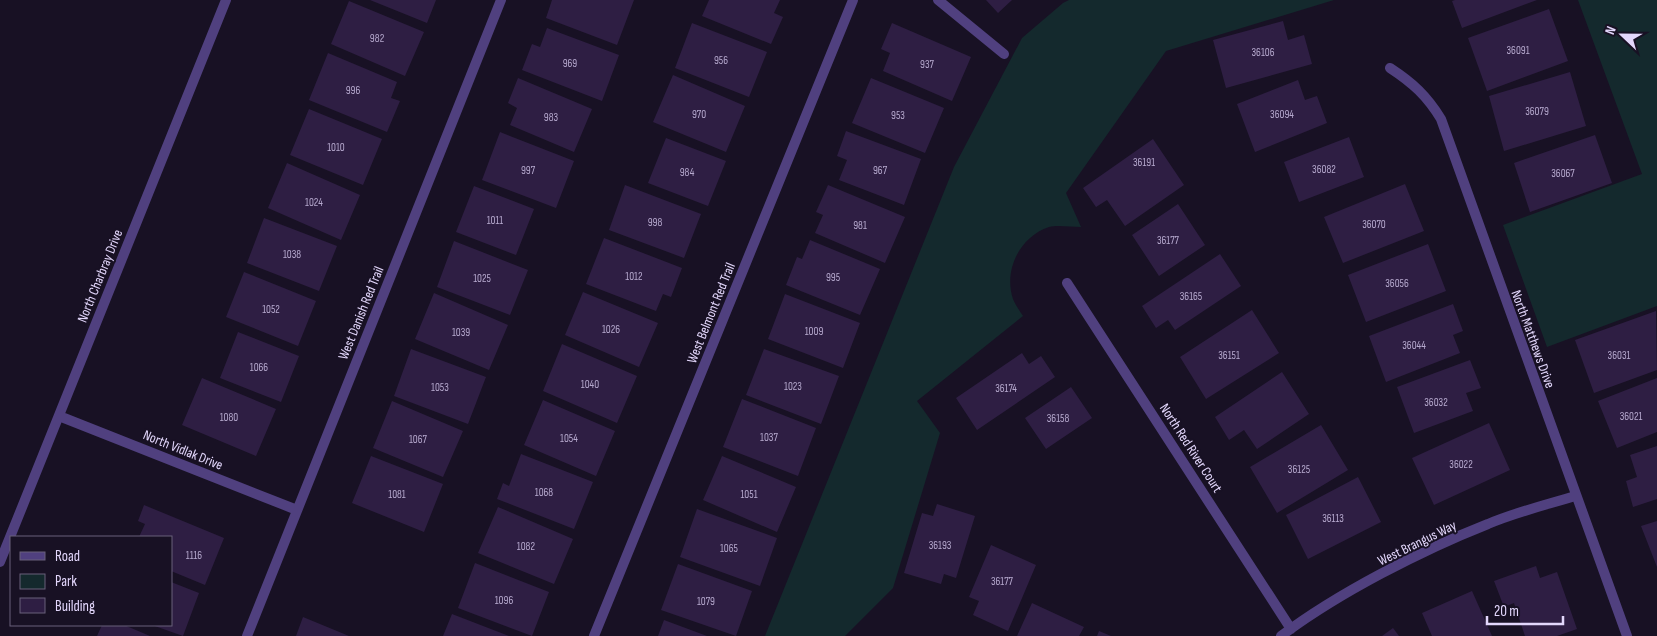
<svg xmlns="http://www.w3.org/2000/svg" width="1657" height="636" font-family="'Sofia Sans Condensed',sans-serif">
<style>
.green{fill:#14292d}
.building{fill:#2e1e43}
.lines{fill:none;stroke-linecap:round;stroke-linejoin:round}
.lane{stroke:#50407f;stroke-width:10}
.street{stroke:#50407f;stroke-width:10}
.labels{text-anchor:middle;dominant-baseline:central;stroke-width:4;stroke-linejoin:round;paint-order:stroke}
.number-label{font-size:11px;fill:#b6a9ce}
.street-label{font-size:14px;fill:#e3d7fc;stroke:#181124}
</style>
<rect width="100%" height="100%" fill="#181124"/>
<path class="green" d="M 1069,0 L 1334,0 L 1166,51 L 1066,193 L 1081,227 C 1071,227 1058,225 1049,227 C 1021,236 1003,269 1013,299 C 1015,304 1019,310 1023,316 L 917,401 L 940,433 L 893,588 L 845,636 L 765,636 L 954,167 L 1022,38 L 1063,3 Z
M 1578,0 L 1657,0 L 1657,306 L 1547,347 L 1503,225 L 1642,174 Z"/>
<path class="building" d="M 370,0 L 436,0 L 427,23 Z
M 552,0 L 634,0 L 617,45 L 546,18 Z
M 709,0 L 780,0 L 774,13 L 783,17 L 771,44 L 702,16 Z
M 986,0 L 1012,0 L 998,13 Z
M 1455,0 L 1537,0 L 1462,28 L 1452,1 Z
M 349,1 L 424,32 L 405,76 L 331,44 Z
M 1549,9 L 1568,61 L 1487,91 L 1468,38 Z
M 1283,21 L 1288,40 L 1304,35 L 1312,64 L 1226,88 L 1213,40 Z
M 692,23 L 767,52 L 749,97 L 675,68 Z
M 892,23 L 971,57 L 952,101 L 883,71 L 890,53 L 881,49 Z
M 547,28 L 619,55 L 602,101 L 522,70 L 532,44 L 540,47 Z
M 328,53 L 397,82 L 391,98 L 400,101 L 387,132 L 309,100 Z
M 1570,72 L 1586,126 L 1504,151 L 1489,96 Z
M 673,75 L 745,106 L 726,152 L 653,122 Z
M 518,78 L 592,109 L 574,152 L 510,125 L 517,108 L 508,103 Z
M 871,78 L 944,108 L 925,153 L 852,123 Z
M 1298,80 L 1305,100 L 1317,96 L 1327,123 L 1255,152 L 1237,104 Z
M 309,109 L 382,139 L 363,185 L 290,155 Z
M 846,131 L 921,159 L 904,205 L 839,180 L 847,160 L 837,156 Z
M 500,132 L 574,161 L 556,208 L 482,180 Z
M 1595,135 L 1612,183 L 1530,212 L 1514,163 Z
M 1349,137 L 1364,177 L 1299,202 L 1284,162 Z
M 666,138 L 726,161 L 708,206 L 648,183 Z
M 1153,139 L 1184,185 L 1125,226 L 1107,200 L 1096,207 L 1083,188 Z
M 287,163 L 360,195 L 341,240 L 268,208 Z
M 1405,184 L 1424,231 L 1343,263 L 1324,217 Z
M 625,185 L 701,214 L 684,258 L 609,230 Z
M 828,185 L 905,217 L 885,263 L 815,233 L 823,215 L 816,212 Z
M 474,186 L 534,209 L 516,255 L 456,232 Z
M 1178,204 L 1205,245 L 1159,276 L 1132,235 Z
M 264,218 L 337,246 L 319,291 L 247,263 Z
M 604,238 L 682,268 L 671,297 L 663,294 L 656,311 L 586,284 Z
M 810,240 L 880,269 L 860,315 L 786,285 L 797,257 L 802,259 Z
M 454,241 L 528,270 L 510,315 L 437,287 Z
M 1428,244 L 1446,291 L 1366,322 L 1348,275 Z
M 1220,254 L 1241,286 L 1175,330 L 1168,320 L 1156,328 L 1142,306 Z
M 244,272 L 316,301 L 298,346 L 226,317 Z
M 583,292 L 658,323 L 639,367 L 565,335 Z
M 434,293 L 508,325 L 489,370 L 415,339 Z
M 785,294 L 860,323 L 843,368 L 768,339 Z
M 1453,304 L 1463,331 L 1453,335 L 1460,353 L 1386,382 L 1369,336 Z
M 1252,310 L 1279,353 L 1206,399 L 1180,357 Z
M 1656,311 L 1657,370 L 1594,393 L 1575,340 Z
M 238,332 L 299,356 L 281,402 L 220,378 Z
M 562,344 L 637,376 L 617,423 L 543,391 Z
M 411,349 L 486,377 L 468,424 L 394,396 Z
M 764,349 L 839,376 L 821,424 L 746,395 Z
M 1022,353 L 1029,364 L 1041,356 L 1055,377 L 977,430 L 956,398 Z
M 1470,360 L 1481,388 L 1466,393 L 1473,411 L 1414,433 L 1397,387 Z
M 1282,372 L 1309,414 L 1257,449 L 1244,430 L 1229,440 L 1215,417 Z
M 202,378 L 276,409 L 256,456 L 182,425 Z
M 1657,378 L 1657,432 L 1617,448 L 1598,401 Z
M 1071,387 L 1092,418 L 1046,449 L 1025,418 Z
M 742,399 L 816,428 L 798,476 L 723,447 Z
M 543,400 L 615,431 L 596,476 L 524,445 Z
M 392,401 L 463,431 L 443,477 L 373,448 Z
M 1489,423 L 1510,470 L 1434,505 L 1412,458 Z
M 1321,425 L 1348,470 L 1277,513 L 1250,467 Z
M 1657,446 L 1657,499 L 1633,507 L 1626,481 L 1637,477 L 1630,455 Z
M 521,454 L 593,482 L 574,529 L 497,499 L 503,483 L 509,486 Z
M 371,456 L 443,484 L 424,532 L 352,503 Z
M 722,456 L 796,487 L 777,532 L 703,500 Z
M 1358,477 L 1381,522 L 1308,559 L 1286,515 Z
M 937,504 L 975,516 L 956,578 L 944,574 L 941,584 L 904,573 L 922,513 L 933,516 Z
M 144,505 L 224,538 L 205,585 L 171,571 L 171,537 L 139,537 L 145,524 L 138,521 Z
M 498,507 L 573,539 L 554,584 L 478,553 Z
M 697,509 L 777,538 L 760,586 L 680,557 Z
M 1657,521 L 1657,567 L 1641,526 Z
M 991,545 L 1036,565 L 1008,631 L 973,615 L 979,601 L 969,597 Z
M 475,563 L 549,592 L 532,636 L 458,608 Z
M 678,564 L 752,591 L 736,636 L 661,610 Z
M 1536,566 L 1540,578 L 1557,572 L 1577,629 L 1557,636 L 1525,636 L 1514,603 L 1504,607 L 1494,581 Z
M 171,582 L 199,593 L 183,636 L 152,625 L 171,625 Z
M 1472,591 L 1492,636 L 1432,636 L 1422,613 Z
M 1032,603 L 1084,627 L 1079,636 L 1017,636 Z
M 452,614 L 509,636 L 443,636 Z
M 303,617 L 349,636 L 296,636 Z
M 664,620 L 707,636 L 658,636 Z
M 102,625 L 124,625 L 150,636 L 97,636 Z
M 1393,628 L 1399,636 L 1382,636 Z
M 1099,631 L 1111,636 L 1097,636 Z"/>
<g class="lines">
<path class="lane" d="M 938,0 L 1004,54"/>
<path class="street" d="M 1390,68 C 1413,83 1427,96 1441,119 L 1627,636
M 1067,283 L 1291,629
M 59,416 L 297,510
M 0,562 L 226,0
M 247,636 L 501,0
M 594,636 L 853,0
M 1281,636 C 1338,593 1422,550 1488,524 C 1516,512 1546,505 1575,496"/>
</g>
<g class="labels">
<g class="number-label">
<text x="377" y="38">982</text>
<text x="1518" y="50">36091</text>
<text x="1263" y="52">36106</text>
<text x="721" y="60">956</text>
<text x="570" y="63">969</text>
<text x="927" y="64">937</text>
<text x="353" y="90">996</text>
<text x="1537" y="111">36079</text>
<text x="699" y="114">970</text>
<text x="1282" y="114">36094</text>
<text x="898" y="115">953</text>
<text x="551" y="117">983</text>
<text x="336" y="147">1010</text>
<text x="1144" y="162">36191</text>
<text x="1324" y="169">36082</text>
<text x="528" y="170">997</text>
<text x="880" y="170">967</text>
<text x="687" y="172">984</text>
<text x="1563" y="173">36067</text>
<text x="314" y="202">1024</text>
<text x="495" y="220">1011</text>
<text x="655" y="222">998</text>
<text x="1374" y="224">36070</text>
<text x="860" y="225">981</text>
<text x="1168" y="240">36177</text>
<text x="292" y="254">1038</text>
<text x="634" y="276">1012</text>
<text x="833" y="277">995</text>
<text x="482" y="278">1025</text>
<text x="1397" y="283">36056</text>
<text x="1191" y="296">36165</text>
<text x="271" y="309">1052</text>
<text x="611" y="329">1026</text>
<text x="814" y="331">1009</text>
<text x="461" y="332">1039</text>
<text x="1414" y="345">36044</text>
<text x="1229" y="355">36151</text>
<text x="1619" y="355">36031</text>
<text x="259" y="367">1066</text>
<text x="590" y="384">1040</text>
<text x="793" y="386">1023</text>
<text x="440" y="387">1053</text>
<text x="1006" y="388">36174</text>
<text x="1436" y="402">36032</text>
<text x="1631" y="416">36021</text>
<text x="229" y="417">1080</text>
<text x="1058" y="418">36158</text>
<text x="769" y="437">1037</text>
<text x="569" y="438">1054</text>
<text x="418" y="439">1067</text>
<text x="1461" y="464">36022</text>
<text x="1299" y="469">36125</text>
<text x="544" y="492">1068</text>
<text x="397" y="494">1081</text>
<text x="749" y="494">1051</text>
<text x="1333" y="518">36113</text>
<text x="940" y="545">36193</text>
<text x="526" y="546">1082</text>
<text x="729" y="548">1065</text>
<text x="194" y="555">1116</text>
<text x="1002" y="581">36177</text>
<text x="504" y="600">1096</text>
<text x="706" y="601">1079</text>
</g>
<g class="street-label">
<text transform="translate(100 276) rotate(-68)">North Charbray Drive</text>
<text transform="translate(361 313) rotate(-68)">West Danish Red Trail</text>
<text transform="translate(711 313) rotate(-68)">West Belmont Red Trail</text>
<text transform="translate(1533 339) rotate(70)">North Matthews Drive</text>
<text transform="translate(1191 448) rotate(57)">North Red River Court</text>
<text transform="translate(183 450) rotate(22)">North Vidlak Drive</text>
<text transform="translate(1417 543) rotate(-26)">West Brangus Way</text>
</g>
</g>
<rect x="10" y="536" width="162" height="90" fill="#181124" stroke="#69607a"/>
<rect x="20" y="552" width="25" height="8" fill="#50407f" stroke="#69607a"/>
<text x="55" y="561" font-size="15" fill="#e3d7fc">Road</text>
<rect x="20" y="574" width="25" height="15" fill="#14292d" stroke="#69607a"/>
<text x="55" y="586" font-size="15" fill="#e3d7fc">Park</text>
<rect x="20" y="598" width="25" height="15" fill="#2e1e43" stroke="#69607a"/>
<text x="55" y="611" font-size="15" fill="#e3d7fc">Building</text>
<g transform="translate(1622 35) rotate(292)" stroke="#181124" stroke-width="4" paint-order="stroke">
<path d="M0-4L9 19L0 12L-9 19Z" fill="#e3d7fc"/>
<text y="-8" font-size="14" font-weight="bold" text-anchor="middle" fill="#e3d7fc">N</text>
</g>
<path d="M1487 616v8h76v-8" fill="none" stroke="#e3d7fc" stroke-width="2.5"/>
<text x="1494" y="616" font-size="15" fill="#e3d7fc" stroke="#181124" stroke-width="4" paint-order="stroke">20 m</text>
</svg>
